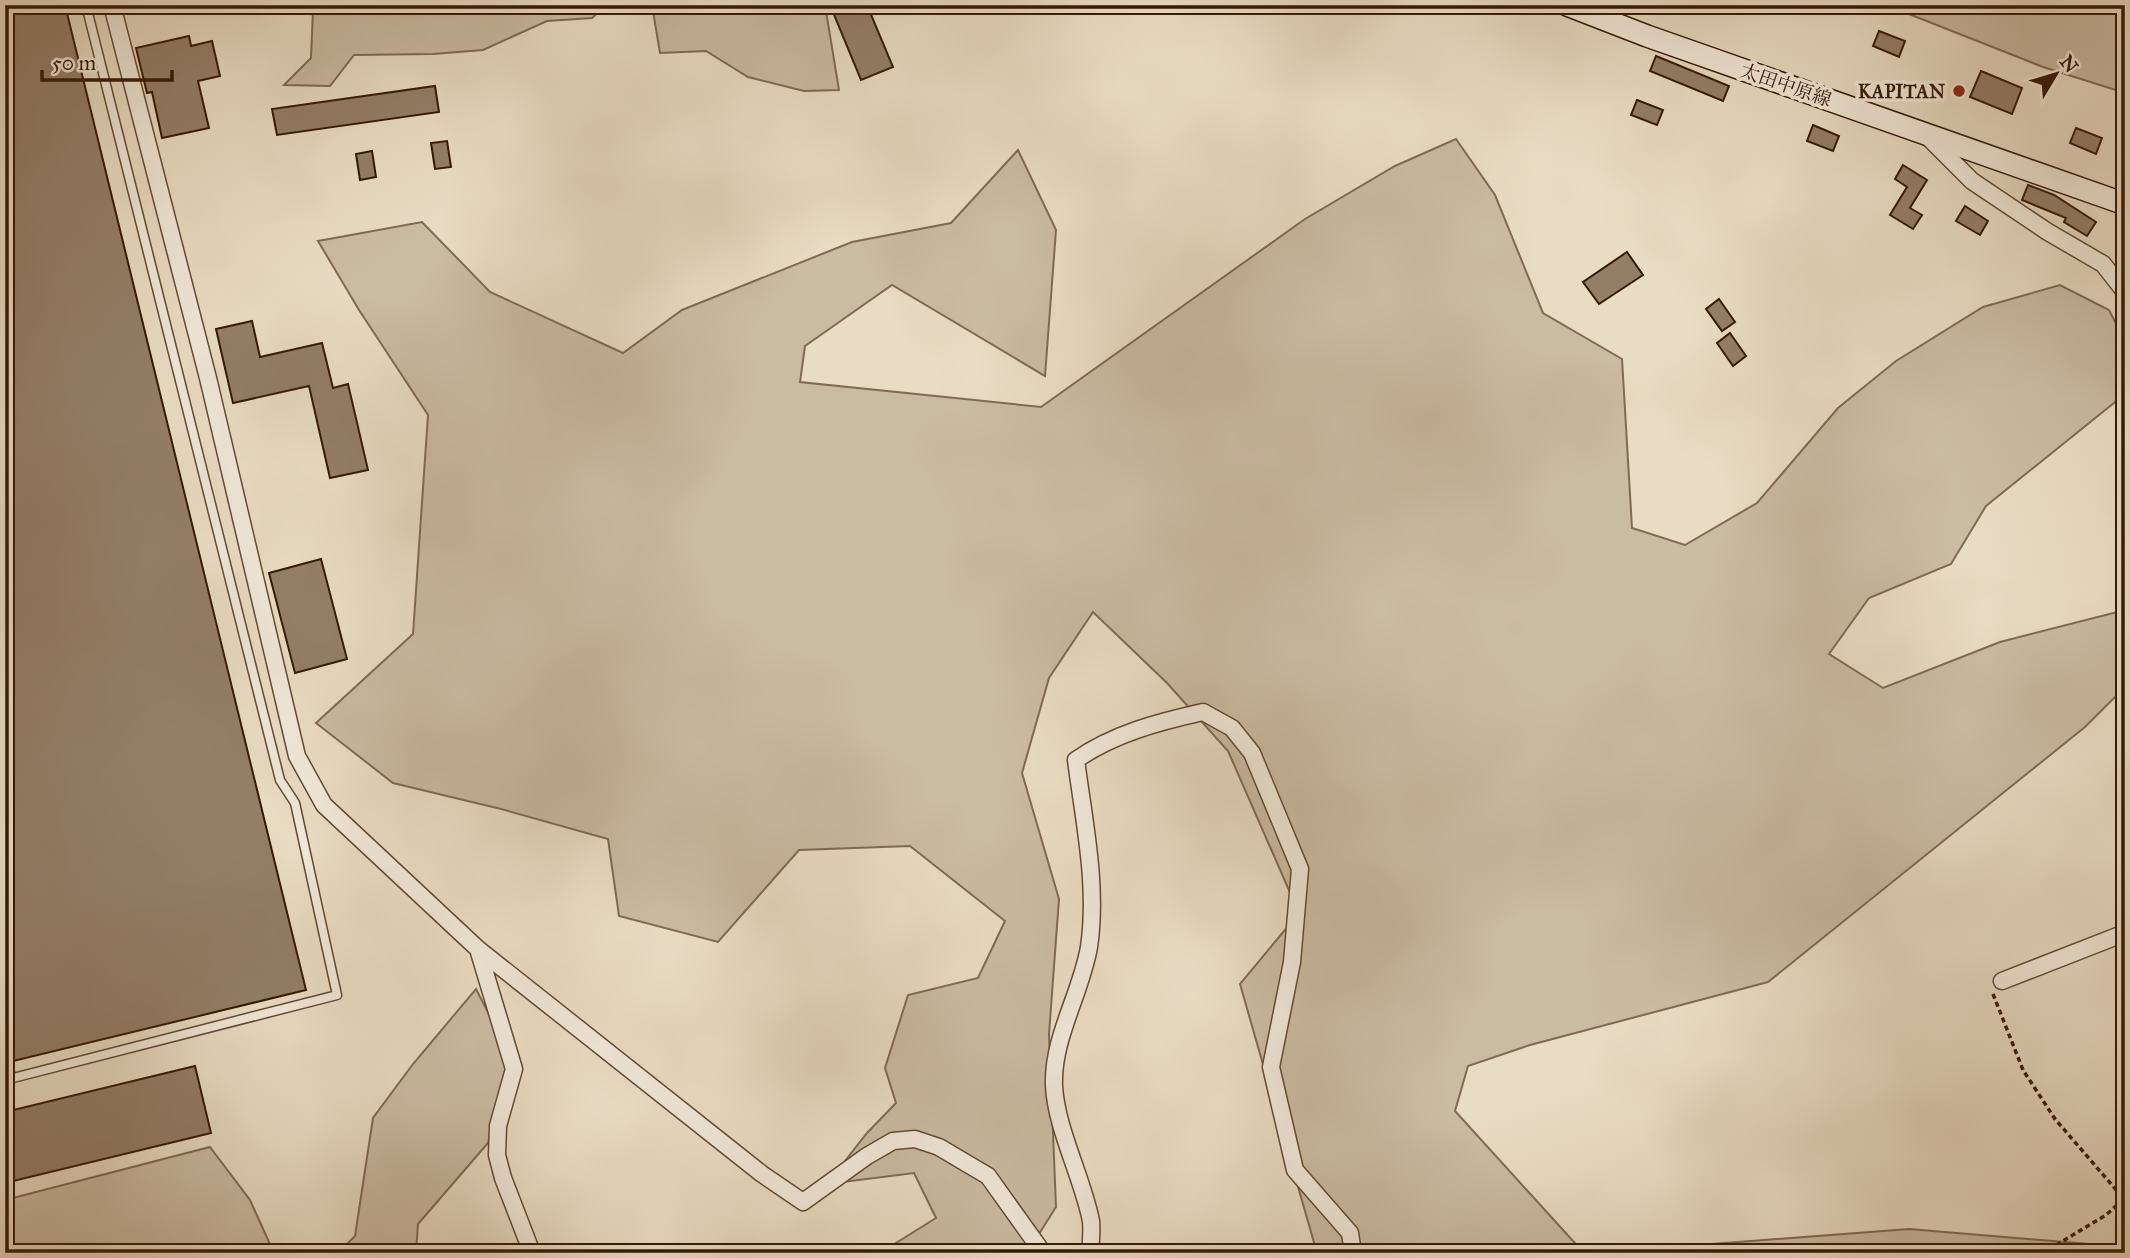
<svg xmlns="http://www.w3.org/2000/svg" width="2130" height="1258" font-family="'IM FELL Great Primer','Noto Serif JP',serif">
<style>
.green{fill:#cabba3;stroke:#806a54;stroke-width:2}
.building{fill:#937e68;stroke:#351904;stroke-width:2}
.lines{fill:none;stroke-linecap:round;stroke-linejoin:round}
.service-casing{stroke:#624a34;stroke-width:11}
.minor-casing{stroke:#624a34;stroke-width:19}
.secondary-casing{stroke:#351904;stroke-width:24}
.path{stroke:#351904;stroke-width:3.5;stroke-dasharray:5 3.5;stroke-linecap:butt}
.service{stroke:#f1e8d9;stroke-width:8}
.minor{stroke:#f1e8d9;stroke-width:16}
.secondary{stroke:#f1e8d9;stroke-width:21}
.poi-dot{fill:#8f2418;stroke:#f1e8d9;stroke-width:2.5}
.labels{text-anchor:middle;dominant-baseline:central;stroke-width:7;stroke-linejoin:round;paint-order:stroke}
.street-label{font-size:19px;fill:#351904;stroke:#f1e8d9}
.poi-label{font-size:19px;font-weight:bold;fill:#351904;stroke:#f1e8d9;text-anchor:end}
</style>
<rect width="100%" height="100%" fill="#e9dcc4"/>
<filter id="stains"><feTurbulence type="fractalNoise" baseFrequency=".00286" numOctaves="4"/><feColorMatrix values="0 0 0 0 .2 0 0 0 0 .09 0 0 0 0 .02 0 0 0 .5 -.17"/></filter>
<radialGradient id="worn" r=".72"><stop offset=".6" stop-color="#630" stop-opacity="0"/><stop offset="1" stop-color="#630" stop-opacity=".3"/></radialGradient>
<path class="green" d="M 311,5 L 606,5 L 592,18 L 547,21 L 483,50 L 433,54 L 354,55 L 330,86 L 284,85 L 311,58 L 313,10 Z
M 652,5 L 825,5 L 839,90 L 804,91 L 748,77 L 706,51 L 660,53 Z
M 1886,5 L 2125,5 L 2125,93 L 2043,67 Z
M 1456,139 L 1495,195 L 1543,313 L 1622,359 L 1632,528 L 1685,545 L 1757,503 L 1838,408 L 1896,361 L 1983,307 L 2060,285 L 2109,310 L 2125,341 L 2125,394 L 1986,506 L 1951,564 L 1869,598 L 1829,654 L 1883,688 L 2000,642 L 2125,610 L 2125,687 L 2085,727 L 1768,982 L 1530,1045 L 1468,1066 L 1455,1111 L 1584,1253 L 1317,1253 L 1240,984 L 1299,913 L 1228,751 L 1167,683 L 1093,612 L 1049,678 L 1022,773 L 1059,899 L 1049,1034 L 1056,1207 L 1027,1253 L 880,1253 L 936,1218 L 914,1173 L 827,1184 L 867,1133 L 896,1103 L 885,1068 L 908,995 L 978,978 L 1005,921 L 910,846 L 799,850 L 718,942 L 619,916 L 608,839 L 501,809 L 393,783 L 316,723 L 413,634 L 428,415 L 359,310 L 318,241 L 422,222 L 490,292 L 623,353 L 682,310 L 852,242 L 951,223 L 1018,150 L 1056,230 L 1045,376 L 892,285 L 805,346 L 800,382 L 1041,407 L 1305,219 L 1395,166 Z
M 476,989 L 509,1053 L 488,1143 L 418,1224 L 416,1253 L 338,1253 L 355,1236 L 373,1118 L 413,1064 Z
M 210,1147 L 250,1200 L 274,1253 L 5,1253 L 5,1200 Z
M 1909,1229 L 2125,1247 L 2125,1253 L 1595,1253 Z"/>
<path class="building" d="M 5,5 L 65,5 L 306,990 L 5,1063 Z
M 830,5 L 867,5 L 893,67 L 861,80 Z
M 1879,31 L 1905,41 L 1899,57 L 1873,46 Z
M 189,36 L 191,46 L 212,41 L 220,76 L 198,81 L 209,128 L 162,138 L 152,92 L 147,93 L 136,48 Z
M 1656,56 L 1729,86 L 1723,101 L 1650,71 Z
M 1981,71 L 2022,88 L 2012,114 L 1970,97 Z
M 435,86 L 439,112 L 277,135 L 272,109 Z
M 1637,100 L 1663,110 L 1657,125 L 1631,115 Z
M 1813,125 L 1839,136 L 1833,151 L 1807,141 Z
M 2076,128 L 2102,138 L 2096,154 L 2070,143 Z
M 447,141 L 451,167 L 435,169 L 431,143 Z
M 372,151 L 376,177 L 360,180 L 356,154 Z
M 1903,165 L 1927,180 L 1910,208 L 1922,215 L 1913,229 L 1890,215 L 1907,187 L 1895,179 Z
M 2028,185 L 2054,195 L 2096,222 L 2087,236 L 2064,222 L 2066,218 L 2022,200 Z
M 1965,206 L 1988,221 L 1980,235 L 1956,221 Z
M 1627,252 L 1643,275 L 1599,304 L 1583,282 Z
M 1719,299 L 1735,322 L 1722,331 L 1706,309 Z
M 252,321 L 260,357 L 322,343 L 333,388 L 348,384 L 368,470 L 330,478 L 309,386 L 233,403 L 216,329 Z
M 1730,333 L 1746,356 L 1733,366 L 1717,343 Z
M 321,559 L 347,659 L 295,673 L 269,573 Z
M 195,1066 L 211,1133 L 5,1183 L 5,1112 Z"/>
<g class="lines">
<g class="service-casing">
<path id="service" d="M 5,1080 L 337,995 L 295,803 L 280,780 L 86,5"/>
</g>
<g class="minor-casing">
<path id="minor" d="M 112,5 L 208,378 L 297,756 L 324,805 L 478,949 L 762,1174 L 803,1202 L 867,1156 L 893,1141 L 915,1139 L 939,1147 L 988,1176 L 1043,1253
M 1928,137 L 1972,181 L 2048,232 L 2103,264 L 2125,292
M 478,949 L 514,1069 L 498,1126 L 497,1155 L 503,1178 L 532,1253
M 2002,981 L 2125,933
M 1090,1253 C 1091,1242 1092,1231 1091,1221 C 1083,1179 1056,1128 1054,1086 C 1052,1038 1081,994 1089,947 C 1098,885 1084,822 1076,760 C 1113,734 1158,722 1203,712 L 1232,728 L 1252,753 L 1300,869 L 1292,962 L 1271,1067 L 1295,1170 L 1350,1233 L 1353,1253"/>
</g>
<g class="secondary-casing">
<path id="secondary" d="M 1567,5 L 1647,36 L 2125,204"/>
</g>
<path class="path" d="M 1993,994 L 2023,1070 L 2055,1119 L 2124,1199 L 2106,1215 L 2043,1253"/>
<use href="#service" class="service"/>
<use href="#minor" class="minor"/>
<use href="#secondary" class="secondary"/>
</g>
<circle class="poi-dot" cx="1959" cy="91" r="7"/>
<g class="labels">
<g class="street-label">
<text transform="translate(1786 85) rotate(19)">太田中原線</text>
</g>
<g class="poi-label">
<text x="1945" y="91">KAPITAN</text>
</g>
</g>
<rect width="2130" height="1258" fill="none" stroke="#e9dcc4" stroke-width="28"/>
<rect x="7" y="7" width="2116" height="1244" fill="none" stroke="#351904" stroke-width="3.5"/>
<rect x="14" y="14" width="2102" height="1230" fill="none" stroke="#351904" stroke-width="2"/>
<g transform="translate(2056 74) rotate(52)" stroke="#f1e8d9" stroke-width="5" paint-order="stroke">
<path d="M0-5L12 26L0 18L-12 26Z" fill="#351904"/>
<text y="-10" font-size="19" font-weight="bold" text-anchor="middle" fill="#351904">N</text>
</g>
<path d="M42 70v10h130v-10" fill="none" stroke="#351904" stroke-width="3.5"/>
<text x="52" y="70" font-size="21" fill="#351904" stroke="#f1e8d9" stroke-width="5" paint-order="stroke">50 m</text>
<rect width="100%" height="100%" filter="url(#stains)"/>
<rect width="100%" height="100%" fill="url(#worn)"/>
</svg>
